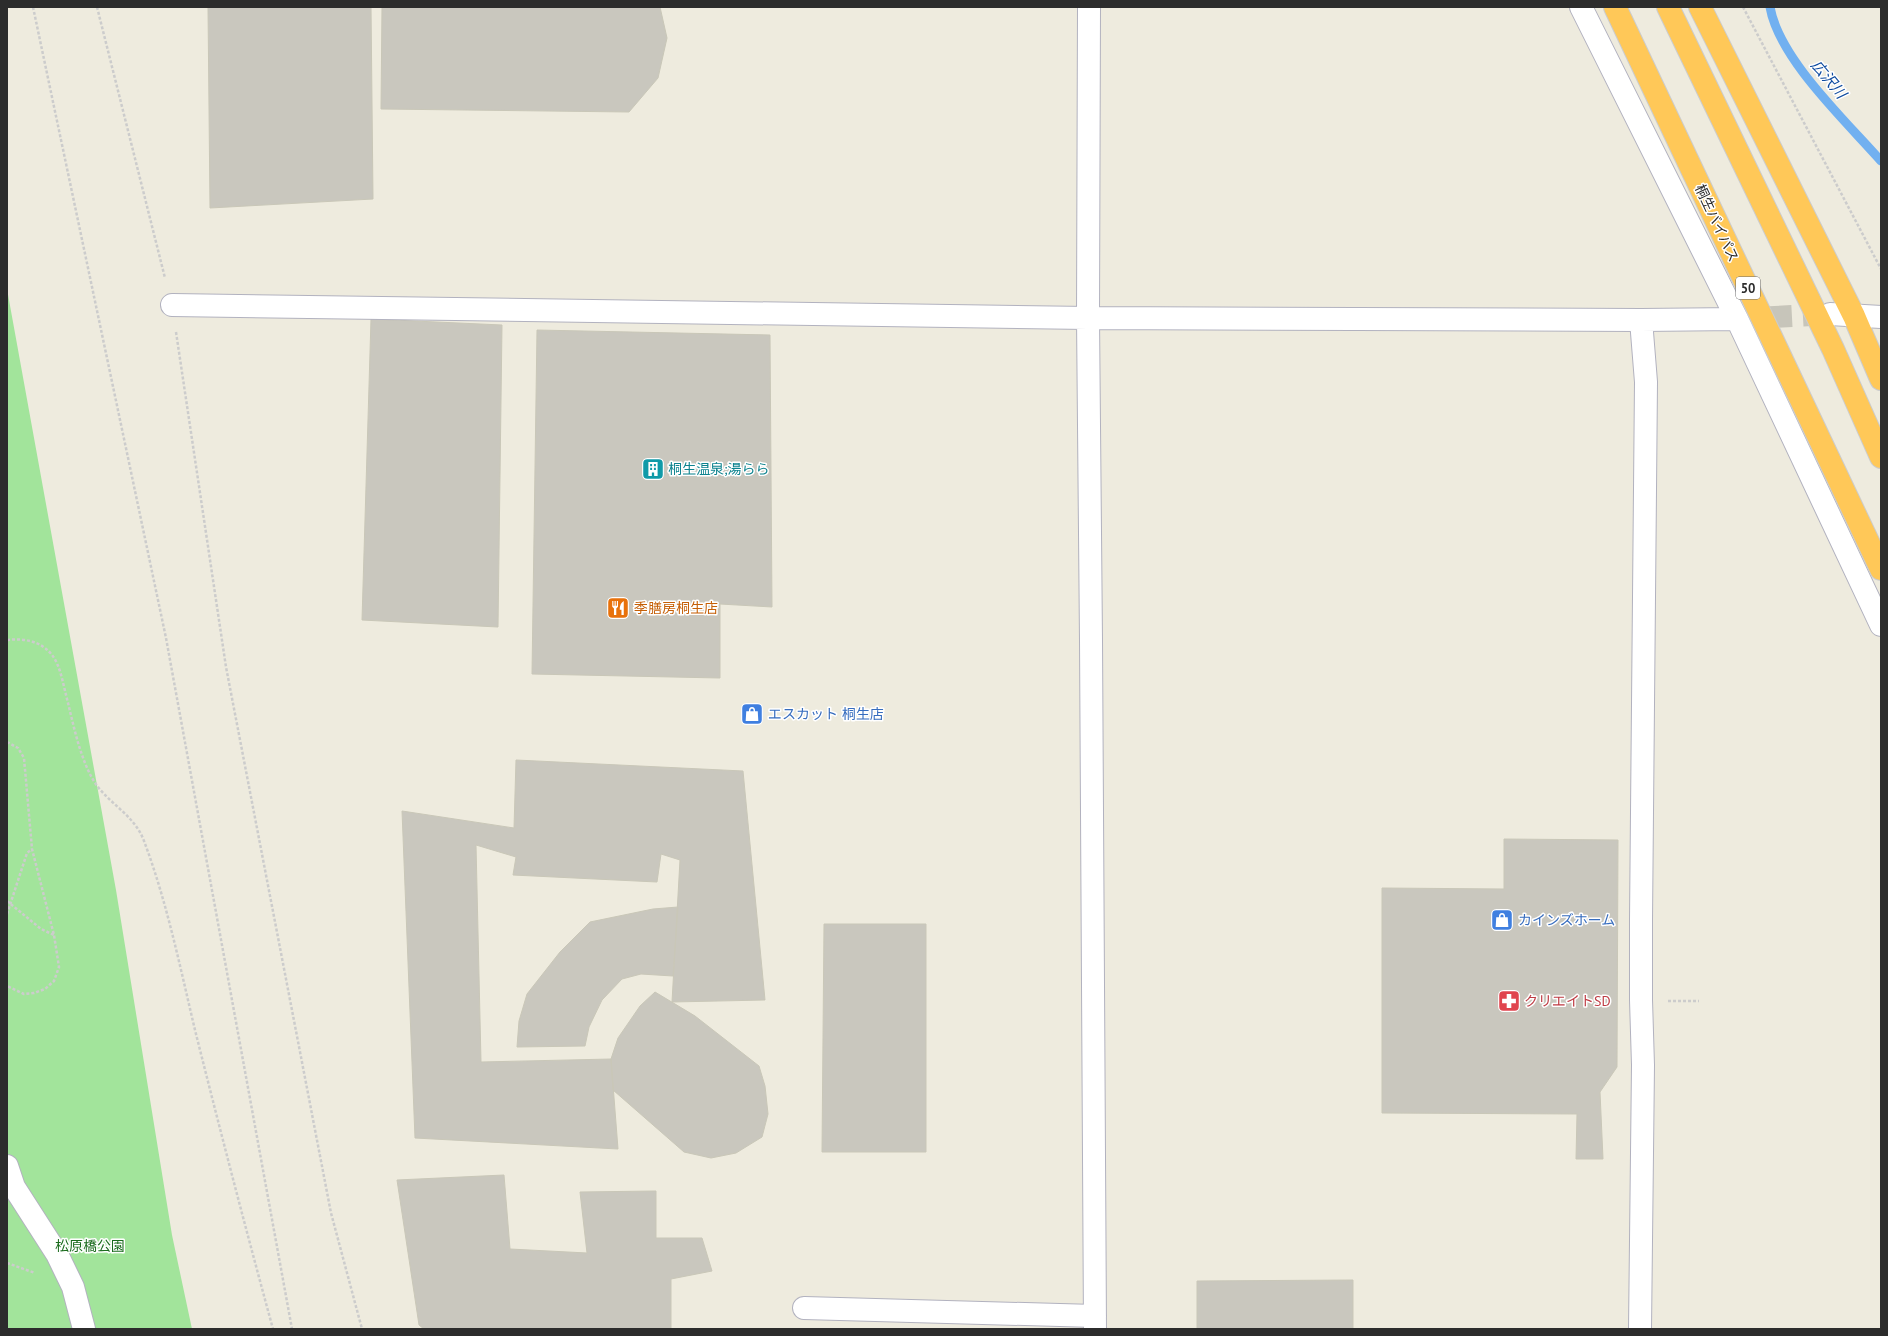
<svg xmlns="http://www.w3.org/2000/svg" width="1888" height="1336" font-family="'PT Sans','Noto Sans JP',sans-serif">
<style>
.green{fill:#a2e49b}
.lines{fill:none;stroke-linecap:round;stroke-linejoin:round}
.stream{stroke:#71b0f0;stroke-width:9}
.building{fill:#c9c7be;stroke:#c9c7b8}
.minor-tunnel{stroke:#c7c5ba;stroke-width:22;stroke-dasharray:22 11;stroke-linecap:butt}
.minor-casing{stroke:#b2b2bf;stroke-width:24}
.highway-casing{stroke:#ccc;stroke-width:24}
.path{stroke:#ccc;stroke-width:2.5;stroke-dasharray:3 2;stroke-linecap:butt}
.minor{stroke:#fff;stroke-width:22}
.highway{stroke:#ffc858;stroke-width:22}
.labels{text-anchor:middle;dominant-baseline:central;stroke-width:3;stroke-linejoin:round;paint-order:stroke}
.shield{fill:#fff;stroke:#6b6b6b;stroke-width:1}
.shield-label{font-size:13px;font-weight:bold;fill:#2c2c2c}
.street-label{font-size:14px;fill:#2c2c2c;stroke:#fff}
.culture-label{font-size:14px;fill:#0d838f;stroke:#fff;text-anchor:start}
.food-label{font-size:14px;fill:#c56008;stroke:#fff;text-anchor:start}
.shop-label{font-size:14px;fill:#366cbe;stroke:#fff;text-anchor:start}
.health-label{font-size:14px;fill:#be3a42;stroke:#fff;text-anchor:start}
.park-label{font-size:14px;fill:#1a6b1d;stroke:#fff}
.water-label{font-size:15px;font-style:italic;fill:#0d4a9f;stroke:#fff}
</style>
<rect width="100%" height="100%" fill="#eeebde"/>
<path class="green" d="M 7,289 L 116,890 L 172,1235 L 192,1329 L 7,1329 Z"/>
<g class="lines">
<path class="stream" d="M 1770,7 C 1779,59 1846,121 1881,161"/>
</g>
<path class="building" d="M 208,7 L 371,7 L 373,199 L 210,208 Z
M 382,7 L 660,7 L 667,38 L 658,78 L 629,112 L 381,109 Z
M 371,319 L 502,325 L 498,627 L 362,620 Z
M 537,330 L 770,335 L 772,607 L 720,604 L 720,678 L 532,674 Z
M 516,760 L 743,771 L 765,1000 L 672,1002 L 680,860 L 661,854 L 657,882 L 513,875 L 516,857 L 476,845 L 481,1062 L 611,1059 L 618,1149 L 415,1138 L 402,811 L 514,828 Z
M 1504,839 L 1618,840 L 1617,1067 L 1600,1092 L 1603,1159 L 1576,1159 L 1577,1114 L 1382,1113 L 1382,888 L 1504,889 Z
M 678,907 L 673,976 L 641,974 L 622,979 L 602,1000 L 589,1027 L 585,1046 L 517,1047 L 519,1021 L 527,994 L 560,952 L 590,922 L 653,909 Z
M 824,924 L 926,924 L 926,1152 L 822,1152 Z
M 655,992 L 695,1016 L 759,1066 L 765,1086 L 768,1114 L 762,1137 L 736,1153 L 711,1158 L 684,1152 L 613,1090 L 611,1059 L 618,1038 L 640,1006 Z
M 504,1175 L 510,1249 L 587,1253 L 580,1192 L 656,1191 L 656,1238 L 702,1238 L 712,1271 L 671,1279 L 671,1329 L 424,1329 L 419,1325 L 397,1180 Z
M 1353,1280 L 1353,1329 L 1197,1329 L 1197,1281 Z"/>
<g class="lines">
<path class="minor-tunnel" d="M 1737,319 L 1830,314"/>
<g class="minor-casing">
<path id="minor" d="M 1089,7 L 1088,318 L 1091,640 L 1095,1329
M 1581,7 L 1737,319 L 1881,625
M 172,305 L 1088,318 L 1641,320 L 1737,319
M 1830,314 L 1881,317
M 7,1166 L 14,1187 L 57,1254 L 73,1287 L 84,1329
M 804,1308 L 1095,1316
M 1640,1329 L 1643,1065 L 1641,1000 L 1641,920 L 1646,382 L 1641,320"/>
</g>
<g class="highway-casing">
<path id="highway" d="M 1615,7 L 1881,569
M 1668,7 L 1833,349 L 1881,457
M 1700,7 L 1854,316 L 1881,379"/>
</g>
<path class="path" d="M 33,7 L 166,638 L 292,1329
M 97,7 L 165,278
M 1743,7 L 1881,269
M 176,332 L 226,667 L 331,1213 L 362,1329
M 7,640 C 24,638 41,641 52,655 C 60,665 63,683 66,695 C 73,722 78,751 91,776 C 104,802 134,813 144,841 C 167,902 180,967 195,1030 C 220,1130 246,1230 273,1329
M 7,742 L 18,748 L 24,758 L 32,849 L 54,935 L 59,967 L 54,981 L 45,989 L 34,993 L 24,994 L 7,986
M 7,901 L 41,929 L 54,935
M 7,914 L 27,853 L 32,849
M 1668,1001 L 1699,1001
M 7,1263 L 35,1273"/>
<use href="#minor" class="minor"/>
<use href="#highway" class="highway"/>
</g>
<defs>
<g id="building-square" transform="scale(1.15)"><rect x="-9" y="-9" width="18" height="18" rx="4" fill="#0f9aa8" stroke="#fff"/><path d="M-4-6H4V6H1V3H-1V6H-4ZM-2.5-4.3h1.7v1.8h-1.7ZM.8-4.3h1.7v1.8H.8ZM-2.5-1h1.7V.8h-1.7ZM.8-1h1.7V.8H.8Z" fill="#fff"/></g>
<g id="restaurant-square" transform="scale(1.15)"><rect x="-9" y="-9" width="18" height="18" rx="4" fill="#e8710a" stroke="#fff"/><path d="M-5-6h1v4h1v-4h1v4h1v-4h1v5L-1.5 .5V6h-2V.5L-5-1ZM5-6V6H3V1.5H1.5Q1.5-4 5-6Z" fill="#fff"/></g>
<g id="shop-square" transform="scale(1.15)"><rect x="-9" y="-9" width="18" height="18" rx="4" fill="#3f7fe0" stroke="#fff"/><path d="M-5-2.5h2.3a2.7 3.5 0 0 1 5.4 0H5L5.5 6h-11ZM-1.5-2.5h3a1.5 2.3 0 0 0-3 0Z" fill="#fff"/></g>
<g id="pharmacy-square" transform="scale(1.15)"><rect x="-9" y="-9" width="18" height="18" rx="4" fill="#e0444e" stroke="#fff"/><path d="M-2-6h4v4h4v4h-4v4h-4v-4h-4v-4h4Z" fill="#fff"/></g>
</defs>
<g fill-rule="evenodd">
<use href="#building-square" x="653" y="469"/>
<use href="#restaurant-square" x="618" y="608"/>
<use href="#shop-square" x="752" y="714"/>
<use href="#shop-square" x="1502" y="920"/>
<use href="#pharmacy-square" x="1509" y="1001"/>
</g>
<g class="labels">
<rect class="shield" x="1736" y="277" width="24" height="22" rx="3"/>
<g class="shield-label">
<text x="1748" y="288">50</text>
</g>
<g class="street-label">
<text transform="translate(1717 223) rotate(65)">桐生バイパス</text>
</g>
<g class="culture-label">
<text x="668" y="469">桐生温泉;湯らら</text>
</g>
<g class="food-label">
<text x="634" y="608">季膳房桐生店</text>
</g>
<g class="shop-label">
<text x="768" y="714">エスカット 桐生店</text>
<text x="1518" y="920">カインズホーム</text>
</g>
<g class="health-label">
<text x="1524" y="1001">クリエイトSD</text>
</g>
<g class="park-label">
<text x="90" y="1246">松原橋公園</text>
</g>
<g class="water-label">
<text transform="translate(1829 79) rotate(50)">広沢川</text>
</g>
</g>
<rect width="1888" height="1336" fill="none" stroke="#2c2c2c" stroke-width="16"/>
</svg>
